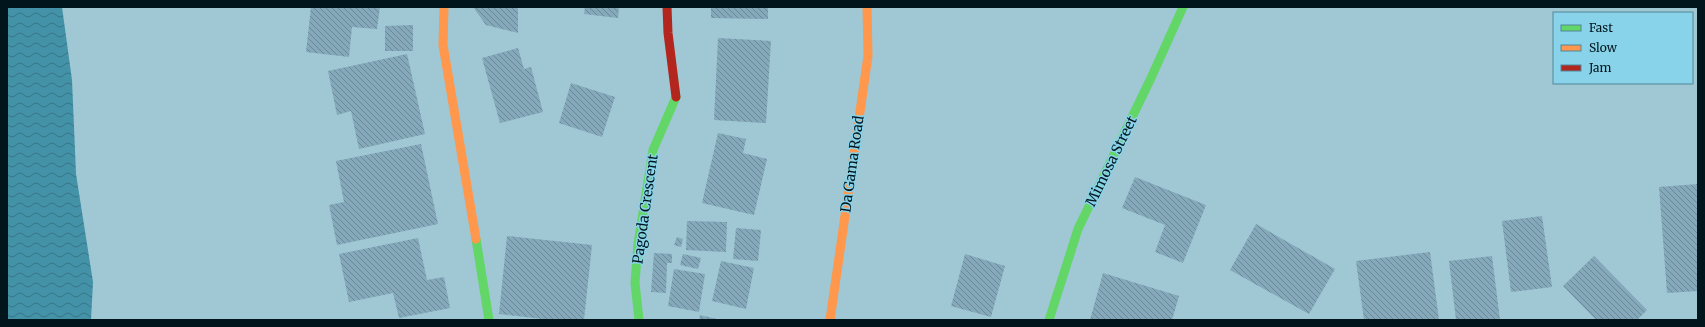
<svg xmlns="http://www.w3.org/2000/svg" width="1705" height="327" font-family="Merriweather,serif">
<style>
.water{fill:url(#water-waves)}
.building{fill:url(#building-back-hatch)}
.lines{fill:none;stroke-linecap:round;stroke-linejoin:round}
.fast{stroke:#63d668;stroke-width:9}
.slow{stroke:#ff974d;stroke-width:9}
.jam{stroke:#b3261e;stroke-width:9}
.labels{text-anchor:middle;dominant-baseline:central;stroke-width:3;stroke-linejoin:round;paint-order:stroke}
.street-label{font-size:14px;fill:#01161c;stroke:#89d3ea}
</style>
<defs>
<pattern id="water-waves" width="16" height="10" patternUnits="userSpaceOnUse"><rect width="16" height="10" fill="#4392a7"/><path d="M0 5q4-4 8 0t8 0" fill="none" stroke="#367687"/></pattern>
<pattern id="building-back-hatch" width="6" height="6" patternUnits="userSpaceOnUse"><rect width="6" height="6" fill="#85a9ba"/><path d="M-1 5l2 2M0 0l6 6M5-1l2 2" fill="none" stroke="#6a8996"/></pattern>
</defs>
<rect width="100%" height="100%" fill="#9fc7d4"/>
<path class="water" d="M 7,7 L 62,7 L 72,80 L 76,174 L 93,282 L 91,320 L 7,320 Z"/>
<path class="building" d="M 311,7 L 380,7 L 377,29 L 352,27 L 349,57 L 306,52 Z
M 473,7 L 518,7 L 518,33 L 486,25 Z
M 585,7 L 619,7 L 618,18 L 584,14 Z
M 711,7 L 768,7 L 768,19 L 711,18 Z
M 413,25 L 413,51 L 385,51 L 385,26 Z
M 718,38 L 771,41 L 766,123 L 714,120 Z
M 518,48 L 524,69 L 531,67 L 543,112 L 500,123 L 482,58 Z
M 407,54 L 425,134 L 359,149 L 351,111 L 337,115 L 328,71 Z
M 571,83 L 615,97 L 602,137 L 559,123 Z
M 718,133 L 746,139 L 743,153 L 767,159 L 754,215 L 702,203 Z
M 421,144 L 438,224 L 337,245 L 329,205 L 344,202 L 336,161 Z
M 1135,177 L 1206,205 L 1183,263 L 1155,252 L 1165,225 L 1122,208 Z
M 1698,184 L 1698,291 L 1667,293 L 1659,187 Z
M 1542,216 L 1552,287 L 1511,292 L 1502,221 Z
M 687,221 L 727,222 L 726,252 L 686,250 Z
M 1256,224 L 1335,269 L 1309,314 L 1230,270 Z
M 736,228 L 761,230 L 758,261 L 733,259 Z
M 507,236 L 592,245 L 584,320 L 551,320 L 499,314 Z
M 677,237 L 683,239 L 681,247 L 674,245 Z
M 418,238 L 427,280 L 444,277 L 450,308 L 399,318 L 393,293 L 349,302 L 339,254 Z
M 1430,252 L 1439,320 L 1364,320 L 1356,261 Z
M 654,253 L 672,254 L 672,263 L 667,263 L 666,293 L 651,292 Z
M 683,254 L 701,258 L 698,269 L 680,265 Z
M 965,254 L 1005,266 L 991,317 L 951,306 Z
M 1492,256 L 1500,320 L 1456,320 L 1449,261 Z
M 1594,256 L 1647,310 L 1637,320 L 1596,320 L 1563,286 Z
M 721,261 L 754,268 L 746,309 L 712,301 Z
M 674,269 L 705,274 L 699,312 L 668,306 Z
M 1103,273 L 1179,296 L 1172,320 L 1090,320 Z
M 700,315 L 717,319 L 717,320 L 699,320 Z"/>
<g class="lines">
<path class="fast" d="M 476,239 L 489,320
M 639,320 L 635,283 L 638,244 L 653,150 L 676,97
M 1049,320 L 1078,229 L 1151,78 L 1183,7"/>
<path class="slow" d="M 444,7 L 443,45 L 476,239
M 830,320 L 868,56 L 867,7"/>
<path class="jam" d="M 667,7 L 668,33 L 676,97"/>
</g>
<g class="labels">
<g class="street-label">
<text transform="translate(1111 161) rotate(-64)">Mimosa Street</text>
<text transform="translate(852 164) rotate(-82)">Da Gama Road</text>
<text transform="translate(645 209) rotate(-82)">Pagoda Crescent</text>
</g>
</g>
<rect width="1705" height="327" fill="none" stroke="#01161c" stroke-width="16"/>
<rect x="1553" y="12" width="140" height="72" fill="#89d3ea" stroke="#538798"/>
<rect x="1561" y="25" width="20" height="6" fill="#63d668" stroke="#538798"/>
<text x="1589" y="32" font-size="12" fill="#01161c">Fast</text>
<rect x="1561" y="45" width="20" height="6" fill="#ff974d" stroke="#538798"/>
<text x="1589" y="52" font-size="12" fill="#01161c">Slow</text>
<rect x="1561" y="65" width="20" height="6" fill="#b3261e" stroke="#538798"/>
<text x="1589" y="72" font-size="12" fill="#01161c">Jam</text>
</svg>
